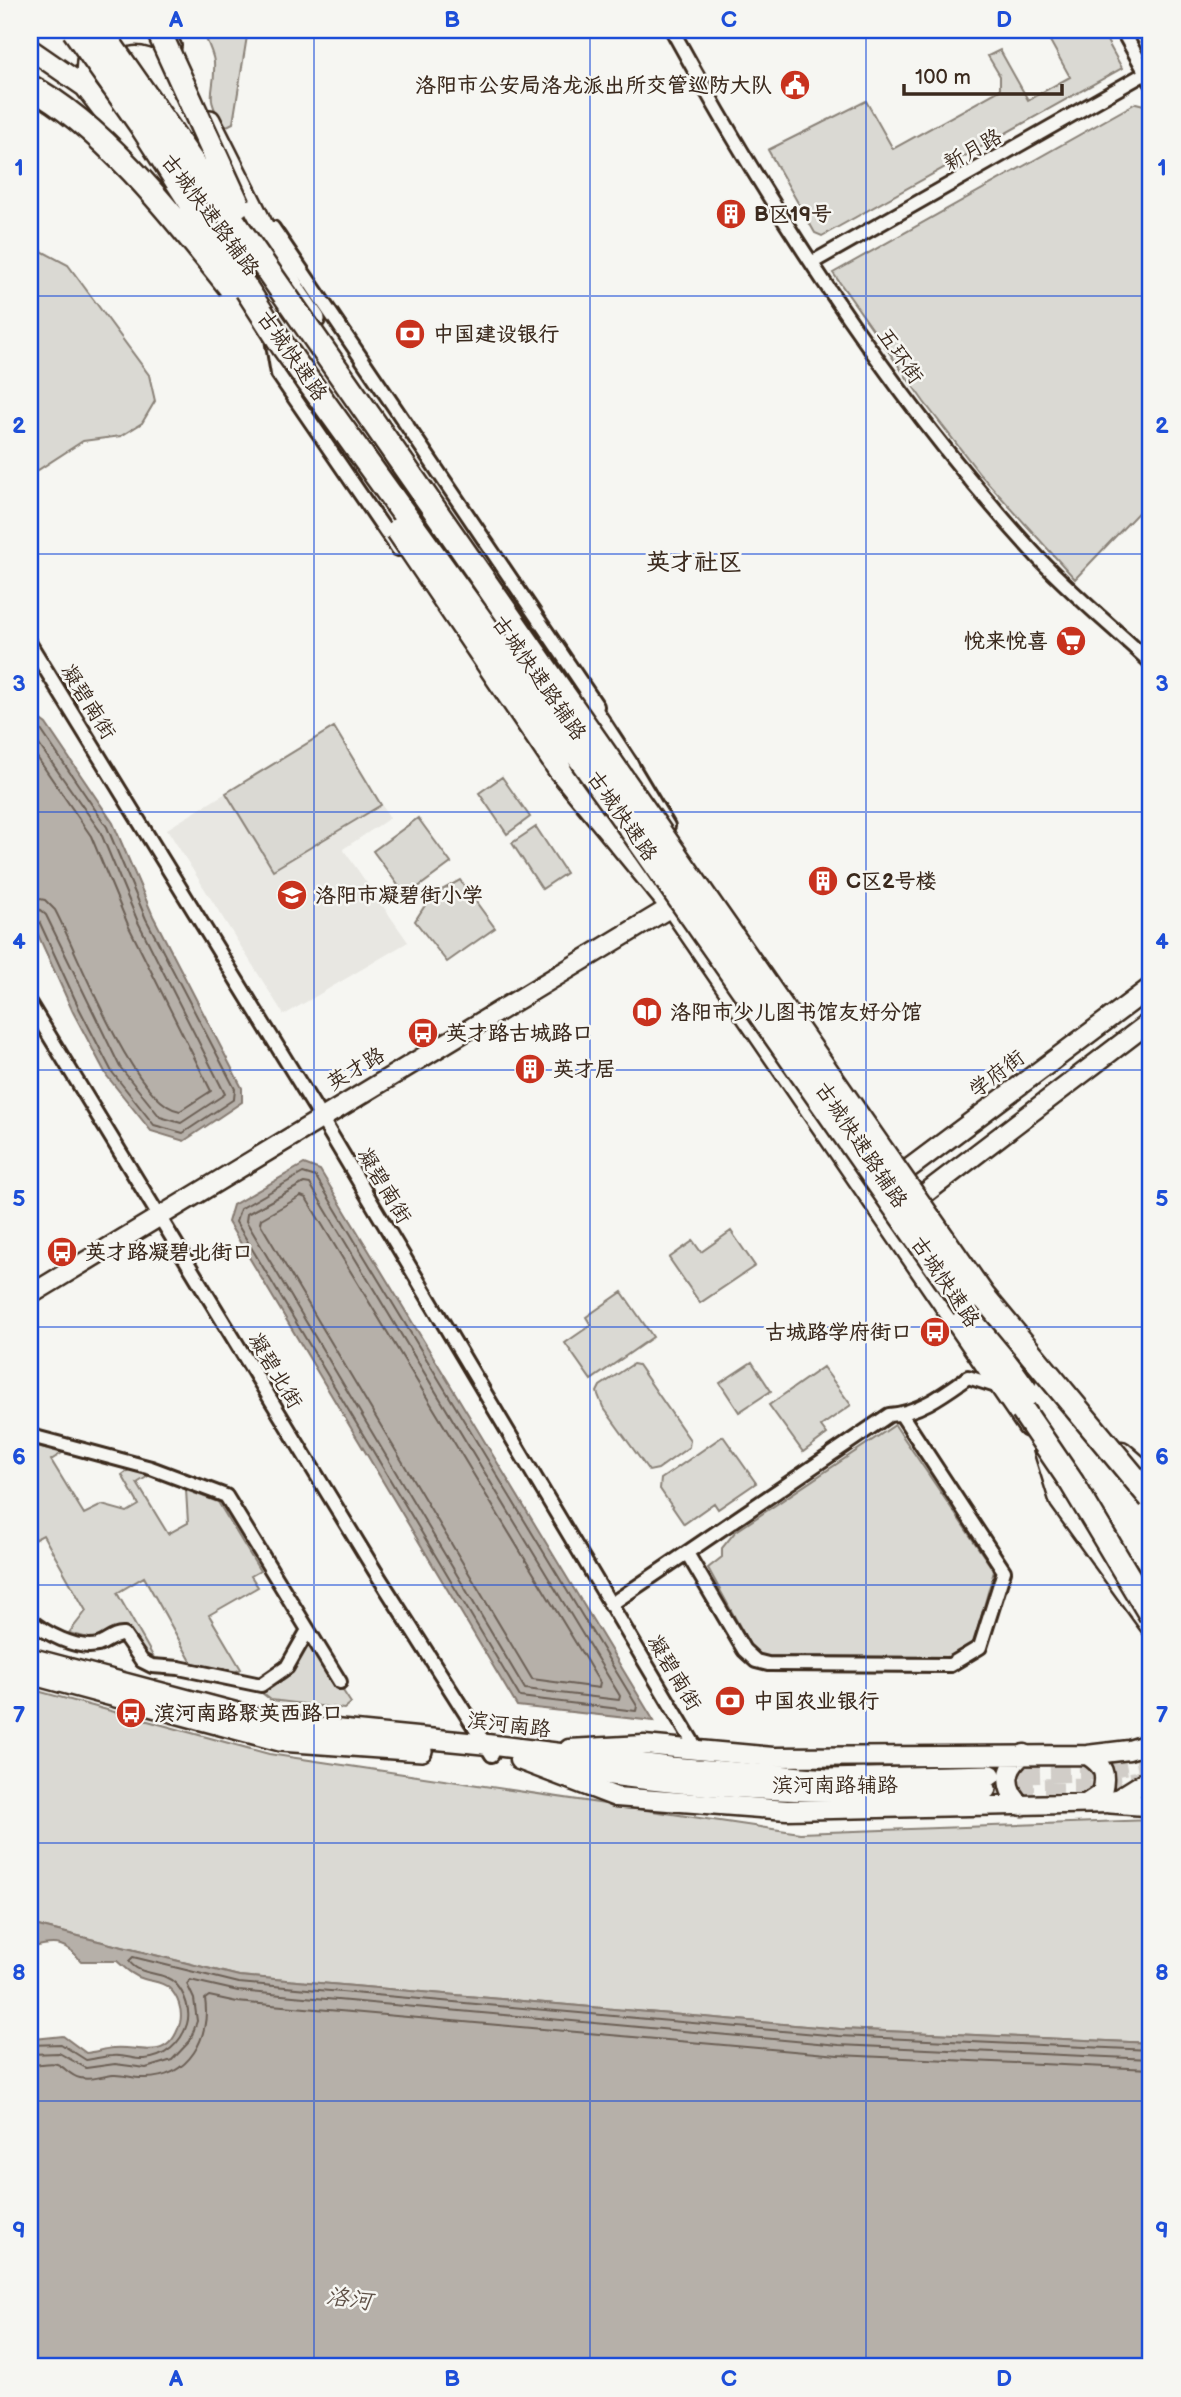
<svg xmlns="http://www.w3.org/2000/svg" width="1181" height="2397" font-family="'Balsamiq Sans','LXGW WenKai TC',sans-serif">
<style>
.built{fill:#e8e7e2}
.green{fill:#dad9d3;stroke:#8a8278;stroke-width:2}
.water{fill:#b6b0a9;stroke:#857a71;stroke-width:2}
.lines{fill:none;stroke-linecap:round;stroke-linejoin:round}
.shore{stroke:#6c6056;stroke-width:2}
.primary-tunnel{stroke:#d1cdc8;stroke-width:19;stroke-dasharray:19 10;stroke-linecap:butt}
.street-casing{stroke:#3b2a1e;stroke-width:18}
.secondary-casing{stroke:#3b2a1e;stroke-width:23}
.primary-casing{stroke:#3b2a1e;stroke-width:24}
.highway-casing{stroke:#3b2a1e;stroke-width:28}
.street{stroke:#f6f6f2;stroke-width:12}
.secondary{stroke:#f6f6f2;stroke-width:18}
.primary{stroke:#f6f6f2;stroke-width:19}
.highway{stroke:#f6f6f2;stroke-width:23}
.highway-bridge-casing{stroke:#3b2a1e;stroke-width:28;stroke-linecap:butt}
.highway-bridge{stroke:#f6f6f2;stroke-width:23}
.grid{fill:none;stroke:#1d4ed8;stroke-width:2;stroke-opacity:0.55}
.labels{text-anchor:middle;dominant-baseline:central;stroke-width:5;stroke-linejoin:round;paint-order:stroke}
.poi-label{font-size:21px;font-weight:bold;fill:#3b2a1e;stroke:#f6f6f2;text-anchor:start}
.street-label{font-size:21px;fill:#3b2a1e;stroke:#f6f6f2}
.water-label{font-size:23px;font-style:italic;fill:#605248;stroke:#f6f6f2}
.quarter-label{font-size:24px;font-weight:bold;fill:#3b2a1e;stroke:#f6f6f2}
.neatline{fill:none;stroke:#1d4ed8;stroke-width:2.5}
.grid-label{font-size:23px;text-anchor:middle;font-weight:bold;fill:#1d4ed8}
</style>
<rect width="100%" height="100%" fill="#f6f6f2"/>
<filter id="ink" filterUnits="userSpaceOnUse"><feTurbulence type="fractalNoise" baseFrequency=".0143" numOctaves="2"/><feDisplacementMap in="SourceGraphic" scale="14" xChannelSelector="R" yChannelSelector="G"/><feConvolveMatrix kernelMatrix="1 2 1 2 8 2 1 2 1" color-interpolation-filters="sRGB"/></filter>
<g filter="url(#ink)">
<path class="built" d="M 334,727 L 390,818 L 343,849 L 408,942 L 284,1015 L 167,829 Z"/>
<path class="green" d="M 202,30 L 248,30 L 233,123 L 225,127 C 202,93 216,96 214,62 C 213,52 206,39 202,30 Z
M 1070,30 L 1101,30 L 1122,68 L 822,236 L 815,233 L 768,150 L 866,101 L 893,149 L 1000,90 L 1000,76 L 988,56 L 1000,50 L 1028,100 L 1070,77 L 1050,41 Z
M 1136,103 L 1148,106 L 1151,111 L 1151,499 L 1075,579 L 980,474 L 924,402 L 833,273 Z
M 30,245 L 68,265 L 149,375 L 155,401 L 142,423 L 121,436 L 83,441 L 35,472 L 30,464 Z
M 334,727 L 381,805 L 273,870 L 226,793 Z
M 502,777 L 530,817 L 507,834 L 479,793 Z
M 418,818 L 451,863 L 406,896 L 373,851 Z
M 536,827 L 566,873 L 542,889 L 512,843 Z
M 460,880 L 495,928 L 447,962 L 415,921 L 431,896 Z
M 731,1231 L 755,1266 L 700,1303 L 669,1258 L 693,1241 L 701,1252 Z
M 622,1292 L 653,1337 L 591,1380 L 565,1343 L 591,1325 L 586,1317 Z
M 752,1362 L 771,1391 L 739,1412 L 720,1383 Z
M 633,1364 L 638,1365 L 690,1440 L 689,1447 L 658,1469 L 649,1471 L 603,1407 L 597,1392 L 600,1386 Z
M 823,1367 L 851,1405 L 821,1426 L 827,1434 L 803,1452 L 769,1405 Z
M 895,1425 L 994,1571 L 974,1642 L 949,1657 L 761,1656 L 751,1647 L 708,1568 L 722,1557 L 722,1548 L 735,1532 Z
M 723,1436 L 756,1483 L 718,1509 L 714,1503 L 684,1524 L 660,1489 L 661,1479 Z
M 34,1445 L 62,1453 L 51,1460 L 84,1514 L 102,1505 L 127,1512 L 139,1505 L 122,1475 L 129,1470 L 150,1475 L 137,1483 L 168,1534 L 188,1523 L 186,1490 L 218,1502 L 260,1571 L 251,1576 L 258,1587 L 209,1615 L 241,1669 L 235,1672 L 192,1663 L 144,1577 L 117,1593 L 154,1658 L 144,1658 L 125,1632 L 96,1640 L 69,1633 L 86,1611 L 43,1535 L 30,1542 L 30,1448 Z
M 310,1646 L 315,1648 L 351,1703 L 344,1709 L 271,1700 L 262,1693 L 289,1672 L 304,1649 Z
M 30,1689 L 269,1754 L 800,1833 L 1151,1820 L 1151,2043 L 840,2029 L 239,1976 L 30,1924 Z"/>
<path class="water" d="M 30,712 L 46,724 L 113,823 L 153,916 L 242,1088 L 242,1102 L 184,1141 L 151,1131 L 107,1076 L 73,1012 L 30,917 Z
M 304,1164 L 320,1170 L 654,1721 L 517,1706 L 228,1222 L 233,1205 Z
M 30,1924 L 239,1976 L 840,2029 L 1151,2043 L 1151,2367 L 30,2367 L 30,2037 L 34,2039 L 63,2036 L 86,2053 C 95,2052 104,2049 113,2048 C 140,2045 168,2064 180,2023 C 183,2011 178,1996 169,1988 C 161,1981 153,1982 144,1979 C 133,1976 125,1968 117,1961 L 81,1961 C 67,1943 56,1941 34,1947 L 30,1944 Z"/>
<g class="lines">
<path class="shore" d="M 30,721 L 41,730 L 107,827 L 146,919 L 235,1089 L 234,1099 L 183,1133 L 154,1125 L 112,1072 L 79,1008 L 39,921 L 30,916
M 30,732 L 100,831 L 138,922 L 225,1094 L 181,1123 L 160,1117 L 120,1067 L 46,915 L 39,909 L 30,907
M 30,747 L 91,836 L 129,927 L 211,1091 L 180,1111 C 134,1105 77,951 55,910 L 45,900 L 30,897
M 303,1173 L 316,1177 L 637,1706 L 636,1711 L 520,1697 L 236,1222 L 240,1209 Z
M 304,1183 L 310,1184 L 620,1696 L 619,1700 L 525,1689 L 246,1221 L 247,1214 Z
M 301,1196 L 306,1198 L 600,1683 L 599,1688 L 532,1679 L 260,1223 L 261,1219 Z
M 30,2045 L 61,2044 L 86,2060 C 95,2059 104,2056 112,2056 C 123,2054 134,2060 144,2059 C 165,2058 181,2043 187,2024 C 191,2011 185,1994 176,1984 C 163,1970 140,1977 129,1961 L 133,1957 L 239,1983 L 839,2036 L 1151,2050
M 30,2054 L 59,2053 L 86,2068 L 115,2064 L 146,2068 L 172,2060 L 190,2041 L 197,2021 L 194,1999 L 187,1984 L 190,1980 L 238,1991 L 839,2045 L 1151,2059
M 30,2065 C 38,2066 50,2061 57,2064 C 65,2067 70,2076 80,2078 C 91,2081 102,2076 113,2075 C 123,2074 134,2079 145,2078 C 189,2078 211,2037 205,1999 L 209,1996 L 237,2002 L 838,2055 L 1151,2069"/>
<path class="primary-tunnel" d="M 992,1775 L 1085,1772 L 1151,1761
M 986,1789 L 1086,1787 L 1151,1779"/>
<g class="street-casing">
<path id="street" d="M 672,30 C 773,214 890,395 1032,551 C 1068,591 1112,626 1151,663
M 1122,30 L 1151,82
M 273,228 L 597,706
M 813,262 L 1151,70
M 272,339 L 278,374 L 398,549
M 30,644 L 317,1111 L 698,1751
M 629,761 L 668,826
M 30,1004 L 375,1571 L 492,1755
M 30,1440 L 35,1437 L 151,1468 L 226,1496 L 340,1682
M 687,1553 L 744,1650 L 756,1661 L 768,1664 L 950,1665 L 980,1647 L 1004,1571 L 901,1414
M 610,1605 L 889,1415 C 919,1413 944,1394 968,1377 L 999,1387
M 30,1620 C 45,1633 76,1650 98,1645 C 107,1642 114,1634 124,1635 L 142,1661 L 152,1666 L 179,1668 L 261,1685 L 287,1667 L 308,1630"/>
</g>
<g class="secondary-casing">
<path id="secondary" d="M 891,1182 L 1151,987
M 906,1208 L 1151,1021
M 30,1295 L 651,919 L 671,907 L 680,896
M 1122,1451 L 1151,1476
M 569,1749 L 644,1745 L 773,1757 L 1087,1755 L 1129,1750 L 1151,1743
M 1087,1755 C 1104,1766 1107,1773 1102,1793 L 1087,1803
M 519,1760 L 616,1797 L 787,1810 L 1111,1803 L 1151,1778
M 1022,1806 C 1003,1788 1004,1769 1024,1754"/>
</g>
<g class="primary-casing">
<path id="primary" d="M 30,49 L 85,87 L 175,204
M 85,87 L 87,61 C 119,36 133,25 171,46
M 210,120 L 297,293 L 315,319
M 657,886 L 1028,1427
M 1044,1450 L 1060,1501 L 1151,1627
M 30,1658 L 279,1724 L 483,1744 L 670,1767 L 828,1779 L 991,1775
M 30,1674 L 280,1741 L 422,1751
M 535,1763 C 687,1791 833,1796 986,1789
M 1111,1803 L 1151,1806"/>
</g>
<g class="highway-casing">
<path id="highway" d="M 585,703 L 627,767
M 559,768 L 665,897
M 965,1307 L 1151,1564
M 1047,1387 L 1149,1534"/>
</g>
<use href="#street" class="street"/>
<use href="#secondary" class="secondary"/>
<use href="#primary" class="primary"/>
<use href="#highway" class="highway"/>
<g class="highway-bridge-casing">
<path id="highway-bridge" d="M 74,30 L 143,128 L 283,346 L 629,826 L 965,1307
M 100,30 L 983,1296 L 1151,1498
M 158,30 L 238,205
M 30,87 C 103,125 178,222 230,287
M 398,530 L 559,768
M 1023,1411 L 1072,1483 L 1151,1615"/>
</g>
<use href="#highway-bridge" class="highway-bridge"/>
</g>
</g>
<path class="grid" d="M 314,30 L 314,2367M 590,30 L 590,2367M 866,30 L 866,2367M 30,296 L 1151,296M 30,554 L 1151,554M 30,812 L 1151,812M 30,1070 L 1151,1070M 30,1327 L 1151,1327M 30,1585 L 1151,1585M 30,1843 L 1151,1843M 30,2101 L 1151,2101"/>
<defs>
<g id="civic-disc" transform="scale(1.575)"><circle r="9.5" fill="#c8321e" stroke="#f6f6f2"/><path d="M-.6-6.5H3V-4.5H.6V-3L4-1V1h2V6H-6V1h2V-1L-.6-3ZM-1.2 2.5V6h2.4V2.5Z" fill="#fff"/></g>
<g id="building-disc" transform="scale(1.575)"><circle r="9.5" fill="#c8321e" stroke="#f6f6f2"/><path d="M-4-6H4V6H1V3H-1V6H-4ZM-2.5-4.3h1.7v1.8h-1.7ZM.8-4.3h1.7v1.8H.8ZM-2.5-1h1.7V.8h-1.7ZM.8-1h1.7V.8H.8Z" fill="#fff"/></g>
<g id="bank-disc" transform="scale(1.575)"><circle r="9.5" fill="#c8321e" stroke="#f6f6f2"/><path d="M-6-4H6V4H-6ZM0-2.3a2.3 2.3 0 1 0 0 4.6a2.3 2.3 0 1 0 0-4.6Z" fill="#fff"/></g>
<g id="supermarket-disc" transform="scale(1.575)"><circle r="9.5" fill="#c8321e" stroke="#f6f6f2"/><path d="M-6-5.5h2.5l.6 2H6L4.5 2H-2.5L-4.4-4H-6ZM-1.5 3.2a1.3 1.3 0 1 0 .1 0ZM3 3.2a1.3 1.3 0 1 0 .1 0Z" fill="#fff"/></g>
<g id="school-disc" transform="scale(1.575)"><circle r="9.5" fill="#c8321e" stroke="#f6f6f2"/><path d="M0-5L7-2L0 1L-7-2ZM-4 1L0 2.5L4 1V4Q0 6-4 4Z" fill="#fff"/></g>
<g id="library-disc" transform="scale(1.575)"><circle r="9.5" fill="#c8321e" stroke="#f6f6f2"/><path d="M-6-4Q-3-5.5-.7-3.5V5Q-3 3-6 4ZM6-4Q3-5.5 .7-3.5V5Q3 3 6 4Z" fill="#fff"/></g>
<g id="bus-disc" transform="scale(1.575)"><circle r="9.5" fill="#c8321e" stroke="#f6f6f2"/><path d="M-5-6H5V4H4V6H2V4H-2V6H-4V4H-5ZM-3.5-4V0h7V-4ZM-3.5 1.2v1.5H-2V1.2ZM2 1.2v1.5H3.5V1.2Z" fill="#fff"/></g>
</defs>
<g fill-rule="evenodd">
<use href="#civic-disc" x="795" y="85"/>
<use href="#building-disc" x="731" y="214"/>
<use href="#bank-disc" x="410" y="334"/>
<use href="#supermarket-disc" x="1071" y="641"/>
<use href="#building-disc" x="823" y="881"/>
<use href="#school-disc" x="292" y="895"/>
<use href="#library-disc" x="647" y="1012"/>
<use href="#bus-disc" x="423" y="1033"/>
<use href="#building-disc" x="530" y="1069"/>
<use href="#bus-disc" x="62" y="1252"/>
<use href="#bus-disc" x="935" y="1332"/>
<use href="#bank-disc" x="730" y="1701"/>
<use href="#bus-disc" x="131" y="1713"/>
</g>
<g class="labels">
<g class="poi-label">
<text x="772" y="85" text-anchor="end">洛阳市公安局洛龙派出所交管巡防大队</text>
<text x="754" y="214">B区19号</text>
<text x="433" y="334">中国建设银行</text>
<text x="1048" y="641" text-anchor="end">悦来悦喜</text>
<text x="846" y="881">C区2号楼</text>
<text x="315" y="895">洛阳市凝碧街小学</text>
<text x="670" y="1012">洛阳市少儿图书馆友好分馆</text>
<text x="446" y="1033">英才路古城路口</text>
<text x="553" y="1069">英才居</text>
<text x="85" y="1252">英才路凝碧北街口</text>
<text x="912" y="1332" text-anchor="end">古城路学府街口</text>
<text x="753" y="1701">中国农业银行</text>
<text x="154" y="1713">滨河南路聚英西路口</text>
</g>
<g class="street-label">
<text transform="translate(973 150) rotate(-29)">新月路</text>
<text transform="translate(210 215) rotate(53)">古城快速路辅路</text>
<text transform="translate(292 356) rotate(55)">古城快速路</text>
<text transform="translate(900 356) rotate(55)">五环街</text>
<text transform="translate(539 678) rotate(55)">古城快速路辅路</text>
<text transform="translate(88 702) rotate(58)">凝碧南街</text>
<text transform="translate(622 816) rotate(55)">古城快速路</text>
<text transform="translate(356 1069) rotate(-31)">英才路</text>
<text transform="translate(997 1074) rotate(-37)">学府街</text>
<text transform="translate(861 1145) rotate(56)">古城快速路辅路</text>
<text transform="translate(384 1186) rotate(59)">凝碧南街</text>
<text transform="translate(945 1282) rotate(56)">古城快速路</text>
<text transform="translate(275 1371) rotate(59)">凝碧北街</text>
<text transform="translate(674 1673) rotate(59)">凝碧南街</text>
<text transform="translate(509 1725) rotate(7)">滨河南路</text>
<text x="835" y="1785">滨河南路辅路</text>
</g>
<g class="water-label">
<text transform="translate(349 2299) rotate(8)">洛河</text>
</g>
<g class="quarter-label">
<text x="694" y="562">英才社区</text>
</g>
</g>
<rect width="1181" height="2397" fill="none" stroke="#f6f6f2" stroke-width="77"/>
<path d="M904 84v10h158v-10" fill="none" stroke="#3b2a1e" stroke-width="3.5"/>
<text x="915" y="84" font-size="21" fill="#3b2a1e" stroke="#f6f6f2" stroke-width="5" paint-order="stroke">100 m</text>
<rect x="38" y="38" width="1104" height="2320" class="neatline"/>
<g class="grid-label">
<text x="176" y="27">A</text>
<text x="452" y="27">B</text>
<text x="729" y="27">C</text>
<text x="1004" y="27">D</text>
<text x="19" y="175">1</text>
<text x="1162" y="175">1</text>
<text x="19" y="433">2</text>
<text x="1162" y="433">2</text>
<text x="19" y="691">3</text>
<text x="1162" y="691">3</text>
<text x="19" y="949">4</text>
<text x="1162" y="949">4</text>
<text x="19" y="1206">5</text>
<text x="1162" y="1206">5</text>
<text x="19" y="1464">6</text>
<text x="1162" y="1464">6</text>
<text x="19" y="1722">7</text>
<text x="1162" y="1722">7</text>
<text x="19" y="1980">8</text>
<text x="1162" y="1980">8</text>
<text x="19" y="2238">9</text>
<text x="1162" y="2238">9</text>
<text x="176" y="2386">A</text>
<text x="452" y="2386">B</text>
<text x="729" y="2386">C</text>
<text x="1004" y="2386">D</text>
</g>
</svg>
